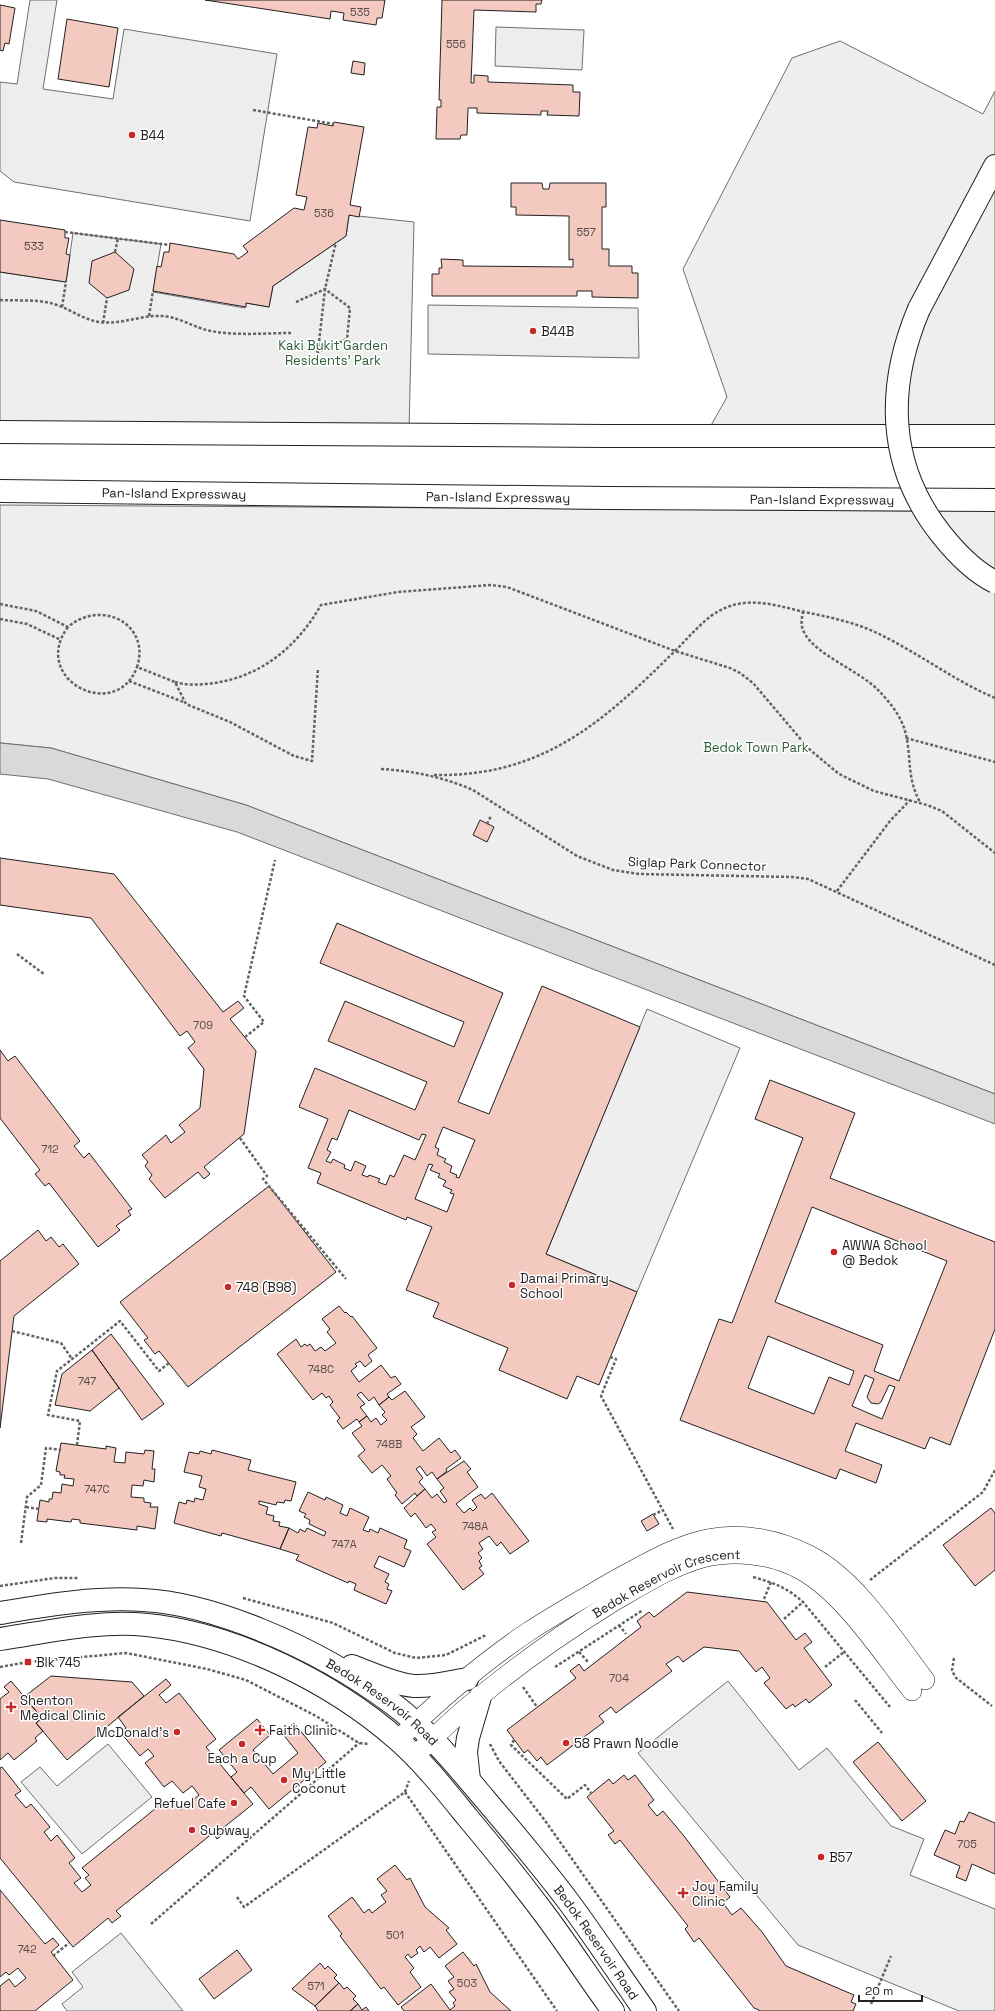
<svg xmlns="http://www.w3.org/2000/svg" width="995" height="2011" font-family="'Space Grotesk',sans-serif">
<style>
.green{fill:#eee;stroke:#6f6f6f}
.parking{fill:#ededed;stroke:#6f6f6f}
.water{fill:#d9d9d9;stroke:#6f6f6f}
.building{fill:#f3c9c0;stroke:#222;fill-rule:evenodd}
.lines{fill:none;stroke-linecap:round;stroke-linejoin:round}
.minor-casing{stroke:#222;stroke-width:20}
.secondary-casing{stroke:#222;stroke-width:24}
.motorway-casing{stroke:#222;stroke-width:24}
.path{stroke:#646464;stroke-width:2.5;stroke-dasharray:3 2;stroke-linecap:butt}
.minor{stroke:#fff;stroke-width:19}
.secondary{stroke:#fff;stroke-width:22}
.motorway{stroke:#fff;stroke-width:22}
.motorway-bridge-casing{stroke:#222;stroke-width:24;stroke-linecap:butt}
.motorway-bridge{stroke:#fff;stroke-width:22}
.poi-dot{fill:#c62828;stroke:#fff;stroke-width:1.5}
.labels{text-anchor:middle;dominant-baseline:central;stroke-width:3;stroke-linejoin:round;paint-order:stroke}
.number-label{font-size:11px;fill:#564c4a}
.poi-label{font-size:13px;fill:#222;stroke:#fff;text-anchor:start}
.park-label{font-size:13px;fill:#2f5e38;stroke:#fff}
.street-label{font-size:13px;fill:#222;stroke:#fff}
</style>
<rect width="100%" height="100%" fill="#fff"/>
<path class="green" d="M 840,41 L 983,114 L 995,91 L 995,436 L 705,436 L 727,397 L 683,269 L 792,58 Z
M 349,215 L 414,222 L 409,430 L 0,425 L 0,272 L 66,282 L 73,233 L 161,244 L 153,292 L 245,308 L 246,303 L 269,307 L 273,286 L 346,236 Z
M 923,500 L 995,500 L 995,582 Z
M 0,505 L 915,511 L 995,590 L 995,1094 L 246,805 L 51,748 L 0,743 Z
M 647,1009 L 740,1048 L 637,1292 L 546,1254 Z"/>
<path class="parking" d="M 30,0 L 57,0 L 43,89 L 113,99 L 124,29 L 277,54 L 250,221 L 14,182 L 0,171 L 0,82 L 17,84 Z
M 496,27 L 584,30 L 582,70 L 495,66 Z
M 428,305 L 638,308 L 639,358 L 428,354 Z
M 728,1681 L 799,1770 L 827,1748 L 891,1826 L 924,1839 L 910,1875 L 995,1909 L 995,2011 L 959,2011 L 798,1945 L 638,1753 Z
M 108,1744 L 152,1797 L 82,1854 L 21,1782 L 40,1767 L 57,1786 Z
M 121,1933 L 183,2011 L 67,2011 L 62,2004 L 83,1987 L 72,1972 Z"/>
<path class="water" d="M 0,743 L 51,748 L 246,805 L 995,1094 L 995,1124 L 237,832 L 48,779 L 0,774 Z"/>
<path class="building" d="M 205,0 L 385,0 L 382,18 L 377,18 L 376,25 L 343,20 L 344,13 L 331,11 L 330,19 Z
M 442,0 L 542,0 L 541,4 L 536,4 L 536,12 L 474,10 L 471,83 L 474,83 L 474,75 L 488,76 L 488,82 L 573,85 L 573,92 L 580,92 L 579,116 L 547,115 L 548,111 L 541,111 L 541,115 L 477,113 L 477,108 L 468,108 L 467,135 L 461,135 L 460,139 L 436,139 L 437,107 L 441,107 L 441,100 L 439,100 Z
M 0,5 L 15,8 L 9,44 L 5,43 L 3,51 L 0,50 Z
M 67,19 L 118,28 L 109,87 L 58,79 Z
M 353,61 L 365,63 L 364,75 L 351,73 Z
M 334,122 L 364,127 L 350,205 L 361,207 L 359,217 L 349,215 L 346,236 L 273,286 L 269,307 L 246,303 L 246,307 L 153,291 L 157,266 L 161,267 L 164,252 L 169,252 L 170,243 L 234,254 L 238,259 L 248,252 L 243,246 L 294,208 L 304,210 L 307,197 L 296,195 L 308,127 L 317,128 L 318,123 L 333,126 Z
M 511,183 L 542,183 L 543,189 L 549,189 L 550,183 L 606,183 L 606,207 L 602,207 L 602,249 L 609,249 L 609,266 L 632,266 L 632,273 L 638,273 L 638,298 L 592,297 L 592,291 L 577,291 L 577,296 L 432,296 L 432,274 L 439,274 L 439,268 L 442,268 L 441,259 L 463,260 L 463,266 L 573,267 L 573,259 L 569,260 L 569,216 L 516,215 L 516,207 L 511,207 Z
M 0,220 L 65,230 L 65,238 L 69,238 L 66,254 L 70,255 L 66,282 L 0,272 Z
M 115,252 L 134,269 L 129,290 L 107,298 L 89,283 L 92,261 Z
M 480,820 L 494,827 L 487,842 L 473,835 Z
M 0,858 L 114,874 L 223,1012 L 238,1001 L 244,1008 L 230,1019 L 256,1051 L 244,1134 L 204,1167 L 210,1174 L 204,1179 L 198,1172 L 165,1198 L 149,1179 L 152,1175 L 145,1166 L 148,1162 L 142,1155 L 166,1135 L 171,1143 L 185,1132 L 179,1125 L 200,1108 L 204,1069 L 188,1048 L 195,1042 L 187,1031 L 180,1036 L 91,918 L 0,905 Z
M 337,923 L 503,993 L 458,1102 L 489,1114 L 542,986 L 640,1027 L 546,1254 L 637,1292 L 599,1385 L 577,1376 L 567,1399 L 499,1370 L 508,1348 L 433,1317 L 439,1303 L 406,1290 L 432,1227 L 407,1217 L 406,1220 L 317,1183 L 321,1173 L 308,1168 L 328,1119 L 299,1107 L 315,1068 L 415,1110 L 427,1082 L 328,1041 L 345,1001 L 454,1047 L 464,1022 L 320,963 ZM 349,1110 L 419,1140 L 422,1134 L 426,1135 L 415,1160 L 404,1155 L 394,1177 L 390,1175 L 386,1185 L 378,1182 L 380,1179 L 369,1175 L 368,1177 L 362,1175 L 366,1166 L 355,1161 L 351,1171 L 344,1168 L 345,1165 L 333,1159 L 331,1163 L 326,1161 L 331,1152 L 327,1150 L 332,1138 L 337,1140 ZM 443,1127 L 475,1140 L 459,1178 L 456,1177 L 457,1175 L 450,1172 L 452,1166 L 444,1162 L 446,1159 L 437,1155 L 439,1149 L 435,1147 ZM 429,1164 L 433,1165 L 430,1170 L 440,1174 L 438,1177 L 446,1181 L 443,1186 L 452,1190 L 450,1193 L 454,1194 L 447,1212 L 415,1199 Z
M 0,1050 L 8,1061 L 15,1056 L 80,1141 L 74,1146 L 84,1158 L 89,1153 L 132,1209 L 128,1211 L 131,1215 L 116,1226 L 120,1230 L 98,1247 L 49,1183 L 45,1186 L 35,1174 L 40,1170 L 0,1118 Z
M 770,1080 L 855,1113 L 830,1178 L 995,1242 L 995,1329 L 950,1445 L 930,1437 L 925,1449 L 856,1423 L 845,1451 L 882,1465 L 876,1483 L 840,1469 L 836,1479 L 680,1420 L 719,1319 L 732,1323 L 803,1138 L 755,1119 ZM 812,1207 L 947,1261 L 899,1381 L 874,1371 L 883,1345 L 775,1302 ZM 768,1336 L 854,1371 L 849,1385 L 829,1377 L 814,1414 L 748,1388 ZM 865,1375 L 874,1379 L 867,1397 L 871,1403 L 878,1404 L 881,1402 L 889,1385 L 895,1387 L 882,1419 L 852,1406 Z
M 269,1186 L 336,1272 L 188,1387 L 159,1351 L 155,1354 L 144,1340 L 148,1338 L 120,1302 Z
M 38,1230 L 46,1241 L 51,1237 L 59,1247 L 63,1244 L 79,1264 L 14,1316 L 0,1428 L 0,1261 Z
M 339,1306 L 345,1313 L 346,1312 L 351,1317 L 352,1316 L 377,1348 L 368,1355 L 372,1361 L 365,1367 L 360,1361 L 355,1364 L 357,1366 L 351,1371 L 359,1382 L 381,1365 L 391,1378 L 395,1376 L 401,1384 L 387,1394 L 389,1397 L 379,1405 L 374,1397 L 369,1401 L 361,1392 L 357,1395 L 365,1404 L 360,1407 L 367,1416 L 359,1422 L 357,1419 L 343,1429 L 337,1421 L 340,1418 L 330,1405 L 333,1402 L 329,1396 L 326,1398 L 322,1393 L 313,1400 L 277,1354 L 296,1339 L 301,1347 L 305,1344 L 307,1346 L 310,1344 L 315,1351 L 321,1347 L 325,1351 L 336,1343 L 327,1332 L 330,1329 L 322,1319 Z
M 111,1334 L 164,1404 L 142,1420 L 92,1350 Z
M 92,1350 L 119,1388 L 90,1411 L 55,1405 L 62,1374 Z
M 405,1391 L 425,1417 L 411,1427 L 417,1434 L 413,1438 L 423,1451 L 439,1438 L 451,1453 L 455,1450 L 461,1458 L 446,1469 L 447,1471 L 437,1479 L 432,1472 L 427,1476 L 420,1466 L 416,1469 L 423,1478 L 419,1482 L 425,1489 L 417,1496 L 415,1493 L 402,1504 L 395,1495 L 397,1493 L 387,1479 L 391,1476 L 382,1465 L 372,1473 L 358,1456 L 365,1450 L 352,1433 L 362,1426 L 359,1422 L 367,1416 L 371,1422 L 376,1418 L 381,1425 L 387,1420 L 382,1415 L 385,1412 L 379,1405 L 389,1397 L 392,1400 Z
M 61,1443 L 106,1449 L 106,1446 L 116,1448 L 114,1462 L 125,1463 L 126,1452 L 144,1454 L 145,1450 L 154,1451 L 152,1469 L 155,1469 L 154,1482 L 144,1480 L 143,1486 L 132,1485 L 131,1497 L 144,1498 L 144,1502 L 151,1503 L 150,1507 L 158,1507 L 155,1529 L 137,1526 L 137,1530 L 80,1523 L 80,1520 L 72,1519 L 71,1522 L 47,1519 L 47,1522 L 37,1521 L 40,1500 L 49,1502 L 49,1499 L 52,1499 L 53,1492 L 61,1493 L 62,1484 L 73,1486 L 74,1479 L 64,1478 L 65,1475 L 60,1475 L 60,1472 L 56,1471 Z
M 212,1450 L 251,1460 L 248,1470 L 296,1482 L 291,1501 L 285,1500 L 284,1503 L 277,1502 L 276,1505 L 259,1501 L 259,1504 L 268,1507 L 266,1514 L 274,1516 L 273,1521 L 280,1522 L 279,1526 L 289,1528 L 280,1549 L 222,1533 L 221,1536 L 174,1523 L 179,1502 L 186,1504 L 187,1500 L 194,1502 L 195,1498 L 203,1500 L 206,1489 L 199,1487 L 202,1476 L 184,1472 L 189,1452 L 199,1454 L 200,1451 L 211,1454 Z
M 464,1461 L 471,1469 L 467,1472 L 478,1487 L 456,1504 L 464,1513 L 470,1508 L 473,1511 L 477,1507 L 472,1500 L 481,1494 L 485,1499 L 492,1493 L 529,1541 L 510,1554 L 501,1542 L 497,1546 L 489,1536 L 479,1543 L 483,1549 L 478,1553 L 482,1558 L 479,1561 L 482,1566 L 479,1568 L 484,1574 L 463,1590 L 427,1544 L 436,1537 L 432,1532 L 436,1530 L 431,1524 L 426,1528 L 415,1513 L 411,1517 L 404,1508 L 425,1489 L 432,1498 L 437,1494 L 444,1503 L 447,1501 L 440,1491 L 444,1488 L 437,1479 Z
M 308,1492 L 325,1500 L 326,1497 L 343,1505 L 340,1513 L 347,1516 L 350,1508 L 369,1517 L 363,1530 L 369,1532 L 370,1529 L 378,1533 L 380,1528 L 407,1540 L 404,1548 L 411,1551 L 404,1567 L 379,1556 L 374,1567 L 389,1574 L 385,1582 L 389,1584 L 387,1589 L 392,1591 L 386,1604 L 354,1590 L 356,1584 L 349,1581 L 348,1583 L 296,1560 L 299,1555 L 280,1549 L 289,1528 L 298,1533 L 300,1529 L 305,1532 L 307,1528 L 324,1536 L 326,1532 L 309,1524 L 310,1520 L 304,1517 L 306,1514 L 299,1511 Z
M 991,1508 L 995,1513 L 995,1570 L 975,1586 L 943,1545 Z
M 653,1514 L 659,1524 L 647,1531 L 641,1521 Z
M 687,1592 L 767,1602 L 796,1640 L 805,1633 L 812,1642 L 804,1648 L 832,1685 L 809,1703 L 806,1699 L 795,1707 L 793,1704 L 786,1709 L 764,1683 L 770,1678 L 762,1667 L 756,1672 L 739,1651 L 704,1647 L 683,1662 L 678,1656 L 666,1664 L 672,1671 L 616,1713 L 611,1707 L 599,1716 L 604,1722 L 547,1765 L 541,1757 L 537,1761 L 528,1750 L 524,1753 L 507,1730 L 576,1678 L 570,1671 L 579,1664 L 584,1671 L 641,1627 L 637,1621 L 649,1612 L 654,1617 Z
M 51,1676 L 132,1682 L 144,1696 L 67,1760 L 36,1723 L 42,1718 L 24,1697 Z
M 166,1679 L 171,1685 L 159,1695 L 166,1703 L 179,1693 L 216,1739 L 206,1747 L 253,1804 L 223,1828 L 226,1832 L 217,1839 L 213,1833 L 116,1911 L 121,1916 L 112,1923 L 108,1918 L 73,1947 L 0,1858 L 0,1768 L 2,1767 L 21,1791 L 15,1795 L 26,1808 L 31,1804 L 50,1827 L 44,1832 L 51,1841 L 57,1835 L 75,1858 L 69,1863 L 81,1878 L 74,1883 L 82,1892 L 91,1885 L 85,1878 L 89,1875 L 82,1868 L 166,1800 L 172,1807 L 176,1804 L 181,1810 L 199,1795 L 192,1786 L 183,1793 L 172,1781 L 164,1787 L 145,1763 L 154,1756 L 148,1749 L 140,1756 L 121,1733 L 126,1728 L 118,1717 Z
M 11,1681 L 42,1718 L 36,1723 L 43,1731 L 35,1738 L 37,1741 L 14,1760 L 8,1753 L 0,1760 L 0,1699 L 9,1692 L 4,1687 Z
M 257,1719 L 270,1735 L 253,1750 L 273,1774 L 298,1753 L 282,1733 L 294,1723 L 326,1762 L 269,1809 L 251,1787 L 244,1793 L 231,1777 L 237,1772 L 219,1750 Z
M 878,1742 L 926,1801 L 902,1821 L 853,1762 Z
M 624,1775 L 628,1780 L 635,1775 L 654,1800 L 648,1805 L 657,1816 L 663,1811 L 684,1836 L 730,1897 L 723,1903 L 732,1915 L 741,1908 L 762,1932 L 786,1966 L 854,1995 L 851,2002 L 856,2004 L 853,2011 L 759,2011 L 759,2010 L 754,2008 L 699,1938 L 694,1942 L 685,1929 L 688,1926 L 620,1840 L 615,1844 L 608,1835 L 614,1831 L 587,1797 L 609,1779 L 613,1784 Z
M 969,1812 L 995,1823 L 995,1874 L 972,1864 L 966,1881 L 956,1877 L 960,1866 L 934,1855 L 945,1830 L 955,1834 L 960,1821 L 964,1822 Z
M 395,1865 L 407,1880 L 410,1878 L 425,1907 L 449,1928 L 446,1930 L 457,1944 L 439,1958 L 430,1947 L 424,1952 L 420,1946 L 416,1950 L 418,1953 L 411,1958 L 408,1954 L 405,1957 L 414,1968 L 410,1972 L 421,1987 L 398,2005 L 384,1987 L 381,1989 L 340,1936 L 342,1934 L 328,1916 L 352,1897 L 364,1913 L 369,1909 L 372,1913 L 386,1902 L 381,1895 L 387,1891 L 377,1879 Z
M 0,1890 L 45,1944 L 53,1938 L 59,1945 L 51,1952 L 73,1980 L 35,2011 L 0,2011 L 0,1986 L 9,1979 L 15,1987 L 26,1978 L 18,1968 L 9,1975 L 6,1972 L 0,1977 Z
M 237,1950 L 252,1970 L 214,1999 L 199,1979 Z
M 463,1952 L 474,1966 L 476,1964 L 490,1992 L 511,2011 L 404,2011 L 401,2007 L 431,1984 L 450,2010 L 455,2006 L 453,2003 L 456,2000 L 449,1992 L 454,1989 L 448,1981 L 454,1977 L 445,1966 Z
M 320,1963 L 325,1969 L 328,1966 L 337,1975 L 334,1978 L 339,1983 L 315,2006 L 292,1989 Z
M 339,1983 L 344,1989 L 347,1987 L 356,1996 L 353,1999 L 358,2004 L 350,2011 L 318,2011 L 315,2006 Z
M 358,2004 L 362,2010 L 366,2007 L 369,2011 L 350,2011 Z"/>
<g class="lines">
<g class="minor-casing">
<g id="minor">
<path d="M 398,1740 C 438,1701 482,1663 528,1632 C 557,1613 586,1597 615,1580 C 645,1564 674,1546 707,1539 C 741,1532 778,1539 809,1555 C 855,1578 894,1639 925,1680"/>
<path id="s1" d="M 415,1756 C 473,1696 542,1646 613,1602 C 641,1586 670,1567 702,1558 C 734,1550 772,1554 801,1570 C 844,1594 881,1652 912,1691"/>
</g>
</g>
<g class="secondary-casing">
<g id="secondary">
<path id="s2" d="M 0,1613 C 48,1605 94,1597 143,1600 C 183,1602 224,1615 261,1630 C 308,1649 353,1674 393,1704 C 428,1730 456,1765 484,1798 C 512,1831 539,1863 565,1897 C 593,1934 618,1973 645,2011"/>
<path d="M 0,1639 C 48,1632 98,1620 147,1625 C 235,1634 332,1682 398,1740 C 424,1763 446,1791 468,1818 C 494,1849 519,1880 543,1912 C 567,1944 589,1978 613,2011"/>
<path d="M 352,1666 C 371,1673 393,1684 414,1686 C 432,1687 450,1682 467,1679"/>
<path d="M 469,1780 L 466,1752 L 468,1738 L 480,1697"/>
</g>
</g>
<g class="motorway-casing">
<g id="motorway">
<path d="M 919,309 L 995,166"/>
<path d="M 0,432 L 606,436 L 995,436"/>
<path id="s3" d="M 0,491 L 607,498 L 995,500"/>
</g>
</g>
<path class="path" d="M 253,110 L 334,124
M 65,232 L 170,245
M 115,252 L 118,238
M 0,300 C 18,301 37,299 54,304 C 70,309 82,319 99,322 C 121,325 140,315 162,316 C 180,317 194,328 211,331 C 237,336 266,333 293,333
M 296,302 L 325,289 L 350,308 L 347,339 L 318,352 L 316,350
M 62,307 L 66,282
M 149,316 L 153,291
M 103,323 L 107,298
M 318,351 L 325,289 L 336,242
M 0,604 L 36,611 L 68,627 C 102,598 151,625 137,667 L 175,682 L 186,704 L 230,722 L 294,756 L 312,761 L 318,668
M 803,611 C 802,618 800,625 804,632 C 814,654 860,671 878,690 C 889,701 901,716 905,731 C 912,756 906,777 920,802
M 0,619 L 27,624 L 61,640
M 68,627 C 29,679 116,724 137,667
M 129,681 L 186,703
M 175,682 C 184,685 195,685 205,684 C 257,680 296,649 321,605 L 398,592 L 491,585 L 507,587 L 675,651 L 730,668 L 740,673 L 753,683 L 809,749 L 839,774 L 874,791 L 927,805 L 942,811 L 995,853
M 906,738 L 995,762
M 381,769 C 414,771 443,777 473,790 L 577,856 L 613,870 L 639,874 L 793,877 L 808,879 L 995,965
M 434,775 C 543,777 603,722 676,650 C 688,638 698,626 711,616 C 740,595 768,603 800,611 C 828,617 856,622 881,635 C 920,654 955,681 995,698
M 487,824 L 491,816
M 837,891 L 890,821 L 910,800
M 17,954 L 44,974
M 245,1037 L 264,1022 L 244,996 L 275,860
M 240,1138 L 267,1176 L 263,1179 L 346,1279
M 12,1331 L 61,1343 L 72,1359
M 610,1357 L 616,1359 L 601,1396 L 673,1529
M 77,1445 L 80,1421 L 48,1415 L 57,1371 L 120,1321 L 159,1371 L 169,1363
M 26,1507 L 39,1509
M 653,1515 L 663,1510
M 21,1543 L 27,1497 L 41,1485 L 46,1448 L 61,1450
M 753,1577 C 774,1583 786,1587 803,1602 L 890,1707
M 870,1580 L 983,1492 L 995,1470
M 0,1586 L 55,1578 L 78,1578
M 243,1598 L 333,1623 L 395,1653 L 416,1658 L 446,1655 L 486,1635
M 764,1599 L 771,1582
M 784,1619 L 803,1602
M 619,1625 L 626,1634
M 579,1652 L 589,1663
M 954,1658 L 952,1670 L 955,1677 L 992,1706
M 0,1667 L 28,1662 L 126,1653 L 207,1669 L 246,1680 L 316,1716 L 359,1743 L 368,1744
M 555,1667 L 643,1610
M 825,1667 L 844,1652
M 523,1687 L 537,1707
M 855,1700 L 882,1733
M 514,1740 L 511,1745 L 567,1799 L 585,1785 L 591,1793
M 490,1744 L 499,1761 L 546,1822 L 679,2011
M 405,1792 L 557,2011
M 237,1897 L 244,1907 L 405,1792 L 409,1781
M 151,1924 L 359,1743
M 53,1956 L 69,1943
M 871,2004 L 891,1956"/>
<use href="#minor" class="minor"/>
<use href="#secondary" class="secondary"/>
<use href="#motorway" class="motorway"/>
<g class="motorway-bridge-casing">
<path id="motorway-bridge" d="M 919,309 C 886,387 887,466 941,534 C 956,553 973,571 995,582"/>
</g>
<use href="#motorway-bridge" class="motorway-bridge"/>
</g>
<g class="poi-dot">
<circle cx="132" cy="135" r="4"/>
<circle cx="533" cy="331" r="4"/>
<circle cx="834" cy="1252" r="4"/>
<circle cx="512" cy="1285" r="4"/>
<circle cx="228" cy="1287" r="4"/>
<rect x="24" y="1658" width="8" height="8" rx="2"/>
<path d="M9 1701h4v4h4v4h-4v4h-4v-4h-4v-4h4z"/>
<path d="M258 1724h4v4h4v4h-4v4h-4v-4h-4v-4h4z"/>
<circle cx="177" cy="1732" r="4"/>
<circle cx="566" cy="1743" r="4"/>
<circle cx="242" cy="1744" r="4"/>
<circle cx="284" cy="1780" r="4"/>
<circle cx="234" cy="1803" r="4"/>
<circle cx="192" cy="1830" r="4"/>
<circle cx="821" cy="1857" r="4"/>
<path d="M681 1887h4v4h4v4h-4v4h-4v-4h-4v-4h4z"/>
</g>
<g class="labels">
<g class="number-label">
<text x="360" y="12">535</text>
<text x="456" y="44">556</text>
<text x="324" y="213">536</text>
<text x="586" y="232">557</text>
<text x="34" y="246">533</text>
<text x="203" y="1025">709</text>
<text x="50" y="1149">712</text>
<text x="321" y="1369">748C</text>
<text x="87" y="1381">747</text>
<text x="389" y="1444">748B</text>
<text x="97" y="1489">747C</text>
<text x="475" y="1526">748A</text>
<text x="344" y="1544">747A</text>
<text x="619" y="1678">704</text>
<text x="967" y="1844">705</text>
<text x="395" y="1935">501</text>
<text x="27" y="1949">742</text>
<text x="467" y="1983">503</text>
<text x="316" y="1986">571</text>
</g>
<g class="poi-label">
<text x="140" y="135">B44</text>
<text x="541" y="331">B44B</text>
<text x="842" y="1245">AWWA School<tspan x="842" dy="15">@ Bedok</tspan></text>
<text x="520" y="1278">Damai Primary<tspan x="520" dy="15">School</tspan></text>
<text x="236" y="1287">748 (B98)</text>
<text x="36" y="1662">Blk 745</text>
<text x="20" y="1700">Shenton<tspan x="20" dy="15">Medical Clinic</tspan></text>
<text x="269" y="1730">Faith Clinic</text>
<text x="169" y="1732" text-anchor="end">McDonald's</text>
<text x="574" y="1743">58 Prawn Noodle</text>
<text x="242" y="1758" text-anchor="middle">Each a Cup</text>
<text x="292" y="1773">My Little<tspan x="292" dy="15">Coconut</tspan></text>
<text x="226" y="1803" text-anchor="end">Refuel Cafe</text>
<text x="200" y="1830">Subway</text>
<text x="829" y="1857">B57</text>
<text x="692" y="1886">Joy Family<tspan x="692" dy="15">Clinic</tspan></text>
</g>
<g class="park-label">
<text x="333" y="345">Kaki Bukit Garden<tspan x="333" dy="15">Residents' Park</tspan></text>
<text x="756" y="747">Bedok Town Park</text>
</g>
<g class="street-label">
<text stroke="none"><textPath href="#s3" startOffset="174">Pan-Island Expressway</textPath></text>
<text stroke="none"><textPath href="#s3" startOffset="498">Pan-Island Expressway</textPath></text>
<text stroke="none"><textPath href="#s3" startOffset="822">Pan-Island Expressway</textPath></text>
<text transform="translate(697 864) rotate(2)">Siglap Park Connector</text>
<text stroke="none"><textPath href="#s1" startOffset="309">Bedok Reservoir Crescent</textPath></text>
<text stroke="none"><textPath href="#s2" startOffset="408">Bedok Reservoir Road</textPath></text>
<text stroke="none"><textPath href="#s2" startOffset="732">Bedok Reservoir Road</textPath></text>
</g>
</g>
<path d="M859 1995v6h63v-6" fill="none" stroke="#222222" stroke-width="2"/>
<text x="865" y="1995" font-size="12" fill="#222222" stroke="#ffffff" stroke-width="3" paint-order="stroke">20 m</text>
</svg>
